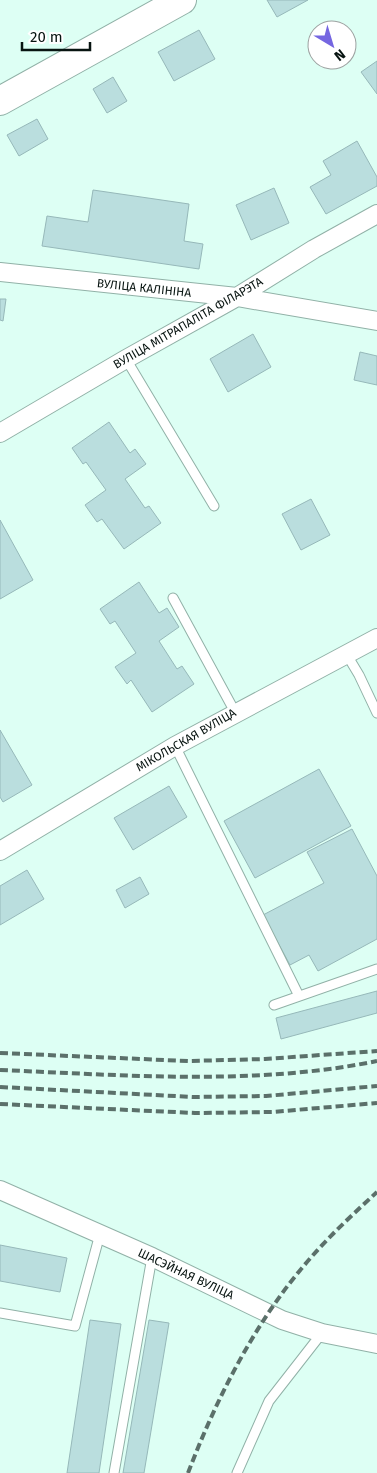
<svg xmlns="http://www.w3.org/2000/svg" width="377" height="1473" font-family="'Fira Sans',sans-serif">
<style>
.building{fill:#badede;stroke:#96b8b9}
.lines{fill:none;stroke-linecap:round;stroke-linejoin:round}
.service-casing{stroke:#91b1a7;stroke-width:11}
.minor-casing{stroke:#91b1a7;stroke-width:20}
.primary-casing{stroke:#91b1a7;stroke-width:30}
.service{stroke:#fff;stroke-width:9}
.minor{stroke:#fff;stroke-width:18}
.primary{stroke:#fff;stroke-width:28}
.rail{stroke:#5b706a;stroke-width:4;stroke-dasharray:8 4;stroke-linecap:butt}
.labels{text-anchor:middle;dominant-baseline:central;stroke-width:4.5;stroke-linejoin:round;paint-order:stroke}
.street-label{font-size:12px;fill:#081411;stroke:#fff}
</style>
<rect width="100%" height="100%" fill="#ddfff4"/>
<path class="building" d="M 267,0 L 308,0 L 277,17 Z
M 199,30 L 215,59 L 174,81 L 158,52 Z
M 377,61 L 377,94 L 361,72 Z
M 113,77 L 127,101 L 107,113 L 93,89 Z
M 37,119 L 48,139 L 19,156 L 7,135 Z
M 357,141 L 377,177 L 377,186 L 326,214 L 310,187 L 331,175 L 323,161 Z
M 274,188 L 289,223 L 251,240 L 236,205 Z
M 93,190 L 189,204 L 184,241 L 203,244 L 199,269 L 42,246 L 47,216 L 88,222 Z
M 0,299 L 6,299 L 3,321 L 0,320 Z
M 253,334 L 271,367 L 228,392 L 210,359 Z
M 360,352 L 377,356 L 377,385 L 354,380 Z
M 109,422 L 130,453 L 135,449 L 146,464 L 125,479 L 145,508 L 149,506 L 161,523 L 124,549 L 102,519 L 97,522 L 85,505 L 106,490 L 86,462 L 83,464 L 72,448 Z
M 311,499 L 330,535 L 301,550 L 282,514 Z
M 0,520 L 33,580 L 0,599 Z
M 139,582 L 159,613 L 167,608 L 179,627 L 159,641 L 177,669 L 182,666 L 194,684 L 152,712 L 131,680 L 127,684 L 115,667 L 136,653 L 115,621 L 110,624 L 100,609 Z
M 0,730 L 32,785 L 3,802 L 0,797 Z
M 319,769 L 351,826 L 255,878 L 224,821 Z
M 169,786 L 187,817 L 133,850 L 114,818 Z
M 352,829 L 377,876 L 377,939 L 318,971 L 309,955 L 290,965 L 263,915 L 324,883 L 307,852 Z
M 27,870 L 44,899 L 0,925 L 0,886 Z
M 140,877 L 149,894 L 125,908 L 116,890 Z
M 377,991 L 377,1013 L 281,1039 L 276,1018 Z
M 0,1245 L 67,1258 L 60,1292 L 0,1281 Z
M 90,1320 L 121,1324 L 99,1473 L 67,1473 Z
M 149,1320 L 169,1323 L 144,1473 L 123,1473 Z"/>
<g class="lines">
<g class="service-casing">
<path id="service" d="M 126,359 L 214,506
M 173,598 L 235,712
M 347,655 L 359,675 L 377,713
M 175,746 L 299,996
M 274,1005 L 377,969
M 0,1313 L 75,1326 L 100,1234
M 114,1473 L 152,1257
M 237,1473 L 269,1401 L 322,1333"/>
</g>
<g class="minor-casing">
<path id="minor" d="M 0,272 L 237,297 L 377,321
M 0,433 L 126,359 L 237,297 L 314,249 L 377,214
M 0,851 L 175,746 L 377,638
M 0,1190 L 152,1257 L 282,1320 L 322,1333 L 377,1344"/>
</g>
<g class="primary-casing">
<path id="primary" d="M 0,101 L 182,0"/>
</g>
<use href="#service" class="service"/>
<use href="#minor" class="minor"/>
<use href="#primary" class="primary"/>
<path class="rail" d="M 0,1053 L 188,1061 L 265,1059 L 377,1051
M 0,1070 C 123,1075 256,1086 377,1061
M 0,1087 L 194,1097 L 266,1096 L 377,1086
M 0,1104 L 195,1113 L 272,1112 L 377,1103
M 188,1473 C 215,1402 253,1326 302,1268 C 325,1240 351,1216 377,1192"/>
</g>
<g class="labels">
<g class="street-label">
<text transform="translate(144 288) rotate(6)">ВУЛІЦА КАЛІНІНА</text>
<text transform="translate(188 323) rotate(-30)">ВУЛІЦА МІТРАПАЛІТА ФІЛАРЭТА</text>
<text transform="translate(186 740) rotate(-30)">МІКОЛЬСКАЯ ВУЛІЦА</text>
<text transform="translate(186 1274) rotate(25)">ШАСЭЙНАЯ ВУЛІЦА</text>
</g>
</g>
<g transform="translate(332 45) rotate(142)"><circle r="24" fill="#ffffff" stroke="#9ca1a0"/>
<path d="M0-4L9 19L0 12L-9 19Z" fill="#7566e1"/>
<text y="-8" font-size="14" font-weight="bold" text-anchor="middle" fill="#081411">N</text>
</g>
<path d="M22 42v8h68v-8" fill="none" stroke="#081411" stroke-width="2.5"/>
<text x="30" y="42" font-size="15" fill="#081411" stroke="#ffffff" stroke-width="4" paint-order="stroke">20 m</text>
</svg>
